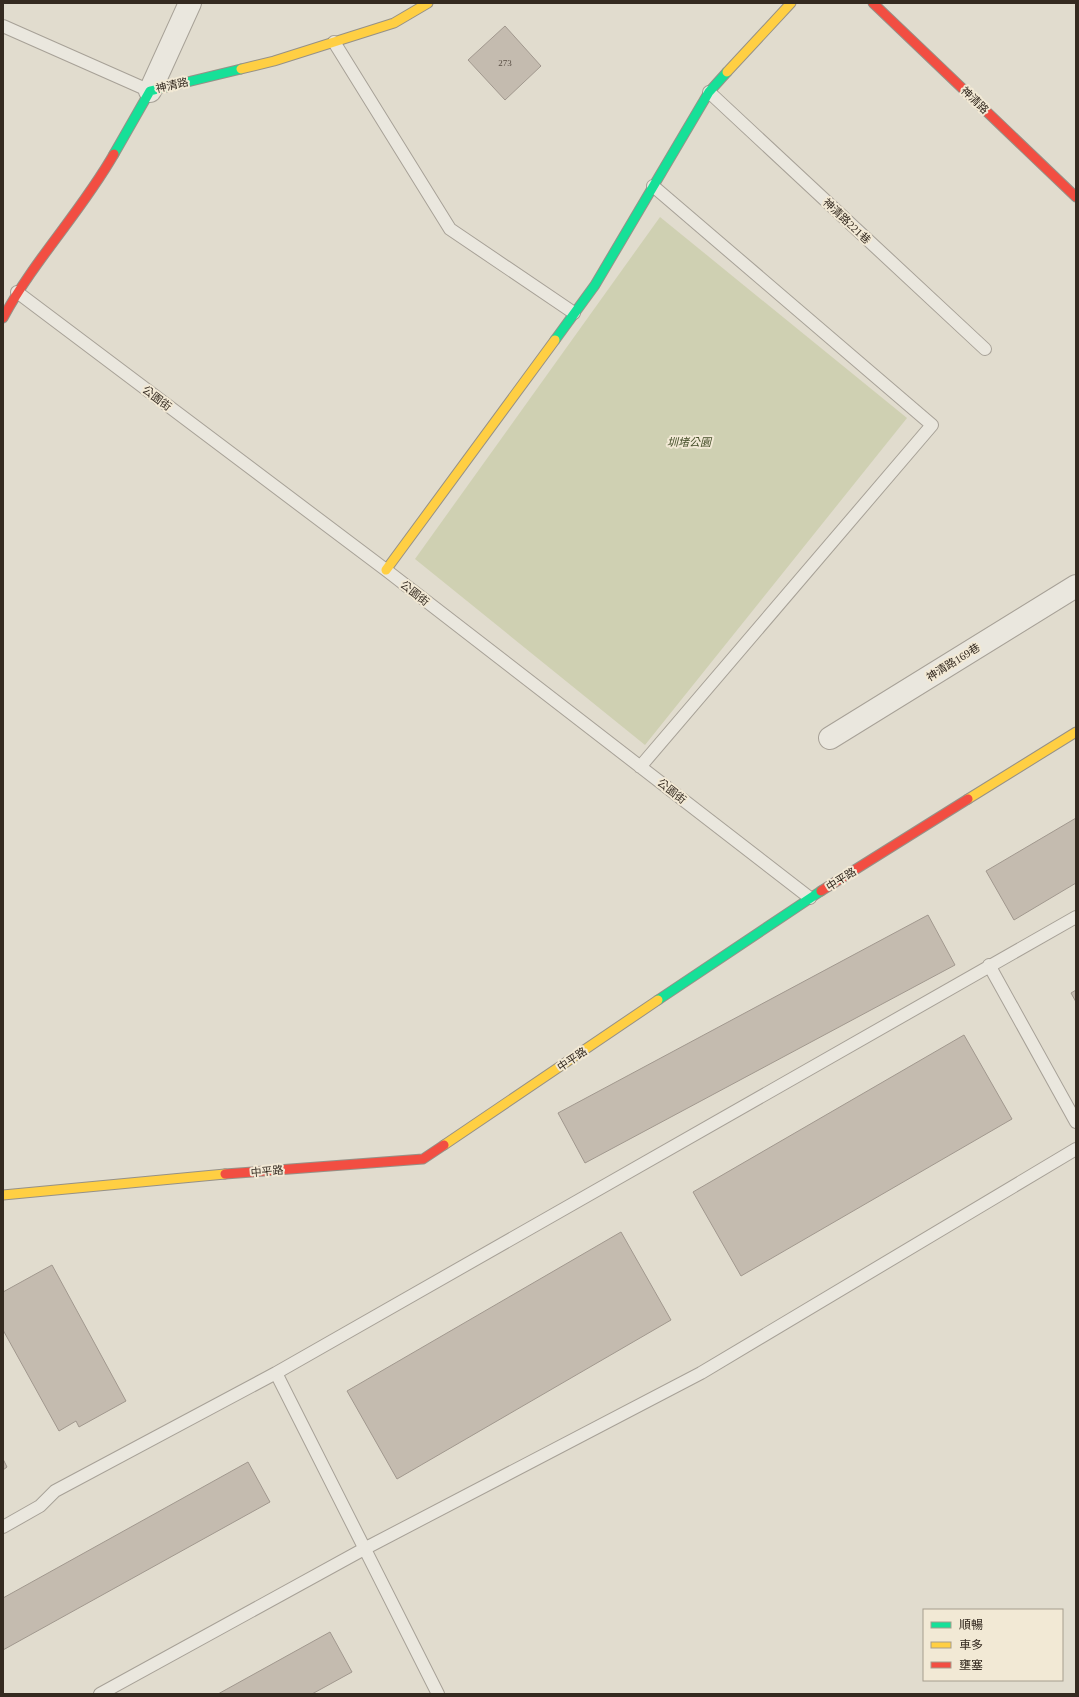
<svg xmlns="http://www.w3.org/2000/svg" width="1079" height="1697" font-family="'Times New Roman','Noto Sans TC',serif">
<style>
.green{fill:#cfd0b2}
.building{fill:#c4bbaf;stroke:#a1988e}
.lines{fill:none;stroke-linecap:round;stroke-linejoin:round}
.lane-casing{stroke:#a7a197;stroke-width:14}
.street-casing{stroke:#a7a197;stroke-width:24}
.fast-casing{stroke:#969187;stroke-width:11}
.slow-casing{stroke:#969187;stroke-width:11}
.jam-casing{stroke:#969187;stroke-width:11}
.lane{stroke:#eae7de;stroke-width:12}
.street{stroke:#eae7de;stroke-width:22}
.fast{stroke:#16e098;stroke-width:9}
.slow{stroke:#ffcf43;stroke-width:9}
.jam{stroke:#f24e42;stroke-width:9}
.labels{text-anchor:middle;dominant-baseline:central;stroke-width:4;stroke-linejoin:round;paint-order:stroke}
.number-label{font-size:9px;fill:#584e44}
.street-label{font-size:11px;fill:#342a20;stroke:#f2e9d5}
.park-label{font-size:11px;font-style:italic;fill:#454f29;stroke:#f2e9d5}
</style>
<rect width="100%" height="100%" fill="#e1dcce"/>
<path class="green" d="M 660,217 L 907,418 L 645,745 L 415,559 Z"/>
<path class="building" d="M 505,26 L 541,66 L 505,100 L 468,60 Z
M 1076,818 L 1076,883 L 1014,920 L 986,871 Z
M 928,915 L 955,965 L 585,1163 L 558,1113 Z
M 1076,990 L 1076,1002 L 1071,993 Z
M 964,1035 L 1012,1119 L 741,1276 L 693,1192 Z
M 621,1232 L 671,1320 L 397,1479 L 347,1391 Z
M 52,1265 L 126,1401 L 79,1427 L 76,1421 L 59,1431 L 3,1330 L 3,1292 Z
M 3,1459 L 7,1467 L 3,1470 Z
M 248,1462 L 270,1502 L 3,1650 L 3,1598 Z
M 330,1632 L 352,1672 L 312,1694 L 218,1694 Z"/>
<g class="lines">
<g class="lane-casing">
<path id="lane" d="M 3,26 L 150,91
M 334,42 L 450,229 L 574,313
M 709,92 L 985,349
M 17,292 L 386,570 L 810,898
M 640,767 L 932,425 L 653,186
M 989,965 L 1076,1122
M 276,1373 L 438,1694
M 3,1527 L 40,1506 L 55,1491 L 276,1373 L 1076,917
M 100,1694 L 364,1549 L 701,1373 L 1076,1149"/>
</g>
<g class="street-casing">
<path id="street" d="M 150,91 L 190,3
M 830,738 L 1076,586"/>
</g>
<g class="fast-casing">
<path id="fast" d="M 114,154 L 150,91 L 241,69
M 555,340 L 595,285 L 709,92 L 727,72
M 658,1000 L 821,891"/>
</g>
<g class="slow-casing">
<path id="slow" d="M 241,69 L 274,61 L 394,23 L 428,3
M 727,72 L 791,3
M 386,570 L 555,340
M 968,799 L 1076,732
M 444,1145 L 658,1000
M 3,1195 L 225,1174"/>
</g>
<g class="jam-casing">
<path id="jam" d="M 873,3 L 1076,197
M 3,318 C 34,260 81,212 114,154
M 821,891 L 968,799
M 225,1174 L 423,1159 L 444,1145"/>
</g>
<use href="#lane" class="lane"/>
<use href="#street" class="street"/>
<use href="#fast" class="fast"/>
<use href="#slow" class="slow"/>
<use href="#jam" class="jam"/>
</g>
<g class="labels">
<g class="number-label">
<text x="505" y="63">273</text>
</g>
<g class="street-label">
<text transform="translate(172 85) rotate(-13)">神清路</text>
<text transform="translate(975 100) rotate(44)">神清路</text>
<text transform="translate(847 221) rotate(43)">神清路221巷</text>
<text transform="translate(157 398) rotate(37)">公園街</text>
<text transform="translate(415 593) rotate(38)">公園街</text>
<text transform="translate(953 662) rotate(-32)">神清路169巷</text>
<text transform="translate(672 791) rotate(38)">公園街</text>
<text transform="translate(841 879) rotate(-32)">中平路</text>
<text transform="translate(572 1059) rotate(-34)">中平路</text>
<text transform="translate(267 1171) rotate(-5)">中平路</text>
</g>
<g class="park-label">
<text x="689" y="442">圳堵公園</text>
</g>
</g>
<rect width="1079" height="1697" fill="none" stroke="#342a20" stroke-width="8"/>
<rect x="923" y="1609" width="140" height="72" fill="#f2e9d5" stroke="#a69d8d"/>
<rect x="931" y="1622" width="20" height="6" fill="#16e098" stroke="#a69d8d"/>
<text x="959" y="1629" font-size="12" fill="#342a20">順暢</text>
<rect x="931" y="1642" width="20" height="6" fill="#ffcf43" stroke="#a69d8d"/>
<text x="959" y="1649" font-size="12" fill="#342a20">車多</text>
<rect x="931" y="1662" width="20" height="6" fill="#f24e42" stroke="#a69d8d"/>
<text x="959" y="1669" font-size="12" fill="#342a20">壅塞</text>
</svg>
